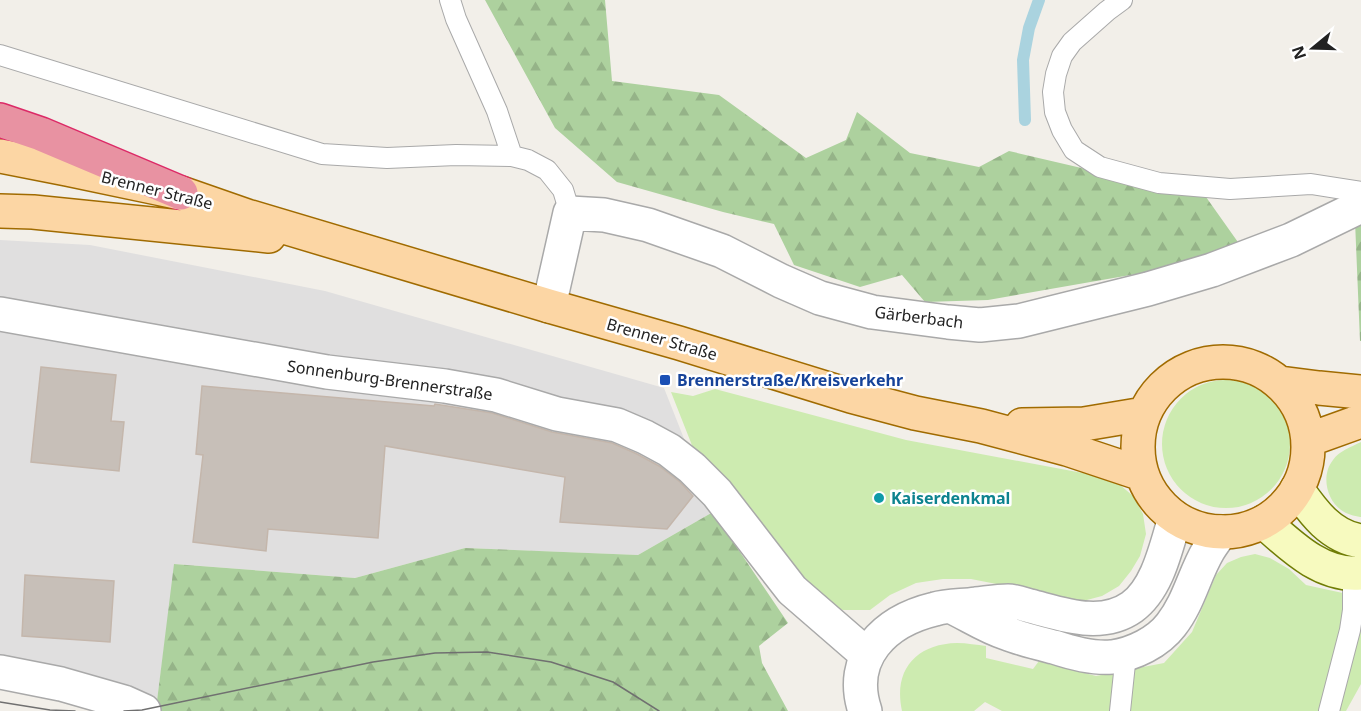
<svg xmlns="http://www.w3.org/2000/svg" width="1361" height="711" font-family="'Noto Sans',sans-serif">
<style>
.residential{fill:#e0dfdf}
.grass{fill:#cdebb0}
.forest{fill:url(#forest-firs)}
.lines{fill:none;stroke-linecap:round;stroke-linejoin:round}
.stream{stroke:#aad3df;stroke-width:12}
.building{fill:#c7bfb8;stroke:#c4b6ab;stroke-width:1.5}
.service-casing{stroke:#a9a9a9;stroke-width:22}
.minor-casing{stroke:#a9a9a9;stroke-width:36}
.tertiary-casing{stroke:#a9a9a9;stroke-width:36}
.secondary-casing{stroke:#707d05;stroke-width:36}
.primary-casing{stroke:#a06b00;stroke-width:36}
.motorway-casing{stroke:#dc2a67;stroke-width:36}
.service{stroke:#fff;stroke-width:20}
.minor{stroke:#fff;stroke-width:33}
.tertiary{stroke:#fff;stroke-width:33}
.secondary{stroke:#f7fabf;stroke-width:33}
.primary{stroke:#fcd6a4;stroke-width:33}
.motorway{stroke:#e892a2;stroke-width:33}
.tram{stroke:#707070;stroke-width:1.5}
.transit-dot{fill:#1a4fb4;stroke:#fff;stroke-width:2}
.culture-dot{fill:#0f9aa8;stroke:#fff;stroke-width:2}
.labels{text-anchor:middle;dominant-baseline:central;stroke-width:5;stroke-linejoin:round;paint-order:stroke}
.street-label{font-size:16px;fill:#222;stroke:#fff}
.transit-label{font-size:16px;font-weight:bold;fill:#164399;stroke:#fff;text-anchor:start}
.culture-label{font-size:16px;font-weight:bold;fill:#0d838f;stroke:#fff;text-anchor:start}
</style>
<defs>
<pattern id="forest-firs" width="22" height="20" patternUnits="userSpaceOnUse" patternTransform="scale(1.5)"><rect width="22" height="20" fill="#add19e"/><path d="M5 1l3.5 6h-7zM16 11l3.5 6h-7z" fill="#95b388"/></pattern>
</defs>
<rect width="100%" height="100%" fill="#f2efe9"/>
<path class="residential" d="M 0,240 L 90,245 L 325,291 L 664,388 L 713,512 L 638,555 L 465,548 L 355,578 L 175,564 L 156,709 L 0,663 Z"/>
<path class="grass" d="M1162 444a64 64 0 1 1 128 0a64 64 0 1 1-128 0Z
M 715,389 L 906,440 L 1088,474 L 1119,484 L 1133,496 L 1143,514 L 1146,534 L 1140,556 L 1131,571 L 1119,586 L 1102,596 L 1083,601 L 971,579 L 943,579 L 916,583 L 890,595 L 870,610 L 843,610 L 823,604 L 697,458 L 671,392 L 693,396 Z
M 1361,442 L 1361,517 L 1360,517 C 1356,516 1350,515 1346,513 C 1327,504 1320,476 1333,460 C 1339,451 1351,447 1361,442 Z
M 1255,554 L 1270,558 L 1289,569 L 1306,585 L 1361,597 L 1361,684 L 1346,711 L 1002,711 L 985,702 L 974,711 L 902,711 C 893,670 916,644 957,643 C 967,643 977,645 986,646 L 986,658 L 1033,669 L 1039,661 L 1096,676 L 1164,663 L 1192,632 L 1216,575 L 1227,563 L 1241,557 Z"/>
<path class="forest" d="M 485,0 L 605,0 L 612,81 L 719,95 L 806,158 L 846,140 L 857,112 L 910,153 L 979,167 L 1009,151 L 1206,197 L 1240,245 L 1165,269 L 988,300 L 925,302 L 902,275 L 860,287 L 794,265 L 774,224 L 723,212 L 617,182 L 555,128 Z
M 1355,221 L 1361,221 L 1361,341 L 1360,341 Z
M 713,512 L 788,623 L 759,646 L 762,663 L 788,711 L 149,711 L 156,709 L 174,564 L 355,578 L 465,548 L 638,555 Z"/>
<g class="lines">
<path class="stream" d="M 1025,120 L 1023,60 L 1029,28 L 1039,0"/>
</g>
<path class="building" d="M 41,367 L 116,375 L 111,421 L 124,422 L 119,471 L 31,462 Z
M 202,386 L 434,406 L 435,404 L 492,413 L 552,432 L 612,443 L 637,454 L 659,466 L 680,482 L 693,496 L 667,529 L 560,522 L 565,477 L 385,446 L 378,538 L 268,529 L 266,551 L 193,542 L 203,455 L 196,454 Z
M 25,575 L 114,581 L 110,642 L 22,636 Z"/>
<g class="lines">
<g class="service-casing">
<path id="service" d="M 450,0 L 456,19 L 497,111 L 512,156
M 1122,0 L 1107,11 L 1072,42 L 1062,56 L 1056,74 L 1053,92 L 1055,112 L 1062,130 L 1074,150 L 1100,167 L 1159,183 L 1230,189 L 1311,184 L 1361,192
M 0,55 L 322,154 L 387,158 L 456,155 L 512,156 L 528,160 L 547,170 L 563,190 L 570,213
M 1120,711 L 1126,654
M 1329,711 L 1350,630 L 1353,610 L 1353,574"/>
</g>
<g class="minor-casing">
<path id="minor" d="M 549,306 L 570,213 L 604,215 L 648,225 L 722,251 L 781,281 L 820,298 L 872,312 L 948,322 L 980,325 L 1019,321 L 1148,289 L 1212,270 L 1291,240 L 1361,206
M 0,314 L 327,372 L 445,386 L 496,395 L 557,414 L 617,425 L 645,437 L 669,450 L 692,468 L 717,493 L 792,590 L 867,655
M 0,672 L 61,684 L 124,702 L 144,711"/>
</g>
<g class="tertiary-casing">
<path id="tertiary" d="M 952,607 C 969,615 987,627 1006,633 C 1021,639 1038,643 1054,647 C 1072,653 1093,659 1112,657 C 1134,654 1158,642 1171,625 C 1189,602 1194,575 1208,551 C 1212,544 1217,538 1221,532
M 865,711 C 847,657 885,621 935,609 C 948,605 962,606 976,604 C 986,603 997,601 1008,601 C 1015,601 1023,604 1030,606 C 1062,614 1101,629 1132,607 C 1158,588 1166,547 1175,518"/>
</g>
<g class="secondary-casing">
<path id="secondary" d="M 1297,489 C 1313,512 1331,537 1361,541
M 1264,522 C 1291,546 1322,577 1361,573"/>
</g>
<g class="primary-casing">
<path id="primary" d="M 0,156 L 67,169 L 181,193 L 247,216 L 549,306 L 679,343 L 851,396 L 915,413 L 981,426 L 1067,449 L 1142,474
M 0,211 L 33,212 L 269,236
M1138 447a85 85 0 1 1 170 0a85 85 0 1 1-170 0Z
M 1280,383 L 1319,388 L 1361,392
M 1022,425 L 1084,424 L 1144,414
M 1308,440 L 1361,421"/>
</g>
<g class="motorway-casing">
<path id="motorway" d="M 0,120 L 41,134 L 181,193"/>
</g>
<use href="#service" class="service"/>
<use href="#minor" class="minor"/>
<use href="#tertiary" class="tertiary"/>
<use href="#secondary" class="secondary"/>
<use href="#primary" class="primary"/>
<use href="#motorway" class="motorway"/>
<path class="tram" d="M 0,702 L 50,710 L 75,711
M 124,711 L 142,710 L 373,662 L 435,653 L 487,652 L 551,662 L 613,682 L 659,711"/>
</g>
<rect class="transit-dot" x="659" y="374" width="12" height="12" rx="3"/>
<circle class="culture-dot" cx="879" cy="498" r="6"/>
<g class="labels">
<g class="street-label">
<text transform="translate(157 190) rotate(14)">Brenner Straße</text>
<text transform="translate(919 317) rotate(7)">Gärberbach</text>
<text transform="translate(662 339) rotate(16)">Brenner Straße</text>
<text transform="translate(390 380) rotate(8)">Sonnenburg-Brennerstraße</text>
</g>
<g class="transit-label">
<text x="677" y="380">Brennerstraße/Kreisverkehr</text>
</g>
<g class="culture-label">
<text x="891" y="498">Kaiserdenkmal</text>
</g>
</g>
<g transform="translate(1313 48) rotate(251)" stroke="#ffffff" stroke-width="4.5" paint-order="stroke">
<path d="M0-4.5L10 22L0 15L-10 22Z" fill="#222222"/>
<text y="-9" font-size="16" font-weight="bold" text-anchor="middle" fill="#222222">N</text>
</g>
</svg>
